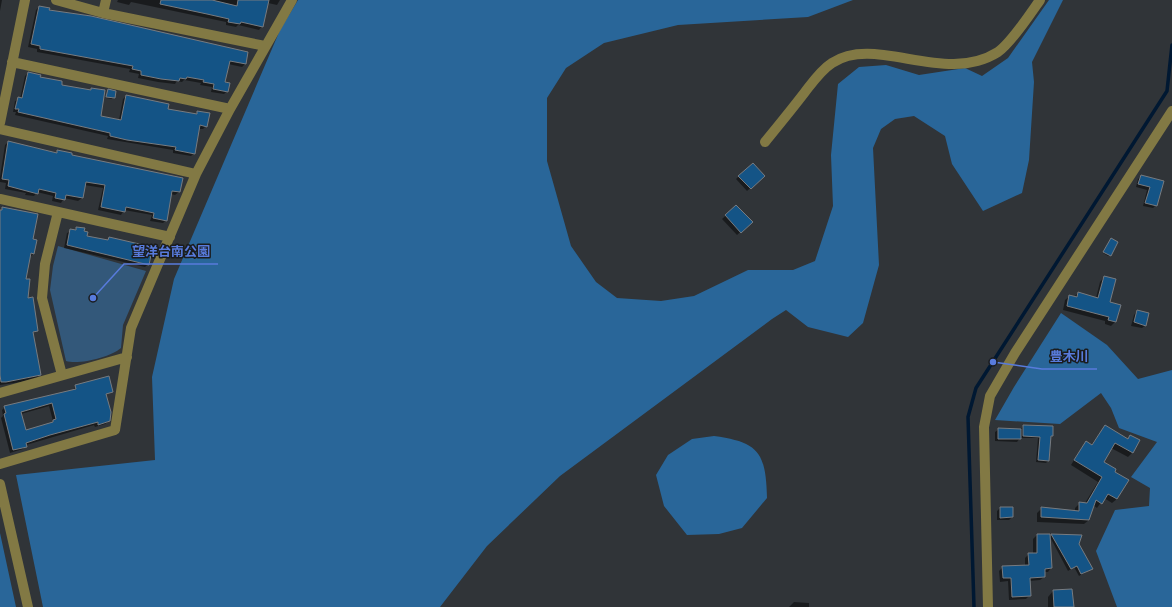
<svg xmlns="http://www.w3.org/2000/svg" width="1172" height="607" font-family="'Public Sans','Noto Sans JP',sans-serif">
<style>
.green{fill:#33587a}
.forest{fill:#296699}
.shadow{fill:#0007;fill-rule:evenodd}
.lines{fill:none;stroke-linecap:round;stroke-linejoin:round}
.stream{stroke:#001832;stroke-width:3.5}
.building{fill:#145486;stroke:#777b80;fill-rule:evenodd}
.minor{stroke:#827944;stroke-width:10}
.leader{fill:none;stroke:#587bdc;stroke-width:1.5}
.callout-dot{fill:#587bdc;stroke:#1a1c1e;stroke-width:1.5}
.callout-label{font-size:13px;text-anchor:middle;font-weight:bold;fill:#587bdc;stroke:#1a1c1e;stroke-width:3;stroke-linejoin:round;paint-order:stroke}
</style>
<rect width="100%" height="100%" fill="#303438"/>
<path class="green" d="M 58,246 L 146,271 L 123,325 L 121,348 C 111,357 79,365 66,361 L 50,290 L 53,266 Z"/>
<path class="forest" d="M 298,0 L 853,0 L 808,17 L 678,25 L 604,43 L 566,68 L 547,98 L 547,161 L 571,246 L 596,282 L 617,298 L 661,301 L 694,296 L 748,270 L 793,270 L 815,261 L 833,206 L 831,155 L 838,84 L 859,67 L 886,65 L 919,75 L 965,68 L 982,76 L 1008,58 L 1049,0 L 1063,0 L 1032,62 L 1034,82 L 1029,160 L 1022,193 L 983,211 L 952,164 L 945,136 L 914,116 L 895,119 L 881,129 L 873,148 L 879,265 L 863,323 L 848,337 L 808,327 L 786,310 L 772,319 L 560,476 L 487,546 L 440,607 L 43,607 L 16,475 L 155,460 L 152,377 L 174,279 L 280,30 Z
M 1061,313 L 1107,345 L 1138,379 L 1172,370 L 1172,607 L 1117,607 L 1096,551 L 1115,510 L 1149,506 L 1150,488 L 1131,477 L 1157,442 L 1119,428 L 1111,408 L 1101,393 L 1060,424 L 995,420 L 1014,387 Z
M 714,436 C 759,442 766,453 767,498 L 742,528 L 719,534 L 687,535 L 664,506 L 656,475 L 668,455 L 692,439 Z
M 0,533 L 16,607 L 0,607 Z"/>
<path class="shadow" d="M 0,0 L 2,0 L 0,11 Z
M 118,0 L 280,0 L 277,5 L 268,3 L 262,26 L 259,30 L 238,25 L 236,27 L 226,25 L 226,22 L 131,2 L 129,5 L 117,2 Z
M 39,7 L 48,11 L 245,64 L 242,67 L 228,64 L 224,83 L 227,91 L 224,94 L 211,92 L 212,87 L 200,85 L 201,83 L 184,80 L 182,82 L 177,81 L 175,84 L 158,82 L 138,78 L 139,74 L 129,72 L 130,69 L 37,52 L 37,49 L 28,47 L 36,10 Z
M 28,73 L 61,86 L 89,91 L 91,89 L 100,117 L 119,120 L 123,99 L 126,96 L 167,110 L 195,115 L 198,112 L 206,126 L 203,129 L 199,129 L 194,153 L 191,156 L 173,153 L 173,150 L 107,139 L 108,136 L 15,115 L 16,112 L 13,112 L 15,101 L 20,99 L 25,76 Z
M 108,90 L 115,92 L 112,99 L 106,98 Z
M 8,142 L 181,179 L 179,192 L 175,195 L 171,194 L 166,220 L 163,223 L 150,221 L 152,215 L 124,210 L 121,215 L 98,210 L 103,188 L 84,185 L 82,198 L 78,201 L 64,198 L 61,203 L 52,201 L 53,196 L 37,192 L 34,196 L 25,195 L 26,193 L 5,189 L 6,183 L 0,182 L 0,177 L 5,145 Z
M 739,176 L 760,179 L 747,191 L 736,179 Z
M 1141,176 L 1163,181 L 1156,205 L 1153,208 L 1143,206 L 1147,190 L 1136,187 L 1138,179 Z
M 736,206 L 751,222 L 737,235 L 722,219 Z
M 3,208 L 32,240 L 33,254 L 30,257 L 25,280 L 27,299 L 37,330 L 32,334 L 40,374 L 37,378 L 21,382 L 0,385 L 0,211 Z
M 77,228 L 86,236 L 107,241 L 109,238 L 148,264 L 145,267 L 64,248 L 67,233 Z
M 1110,240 L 1110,255 L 1108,256 L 1103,253 Z
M 1104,277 L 1109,303 L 1115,322 L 1111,326 L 1105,324 L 1105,321 L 1063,310 L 1065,300 L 1070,296 L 1074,297 L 1078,293 L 1096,298 L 1100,282 Z
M 1137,311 L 1146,325 L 1142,328 L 1131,326 L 1134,315 Z
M 76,386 L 112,392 L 105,395 L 109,421 L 105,424 L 95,427 L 94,425 L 26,445 L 23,449 L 10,453 L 1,418 L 3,416 L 2,410 L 5,407 L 73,390 ZM 49,406 L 53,421 L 50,424 L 26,431 L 21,414 Z
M 1023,426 L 1052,436 L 1050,438 L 1048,461 L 1046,463 L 1036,462 L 1038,438 L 1020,438 L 1017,442 L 995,441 L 995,432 L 999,429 L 1021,430 Z
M 1105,426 L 1127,440 L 1130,436 L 1132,453 L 1128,457 L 1111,448 L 1102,462 L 1113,472 L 1117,499 L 1112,503 L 1104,498 L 1097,508 L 1093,505 L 1089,520 L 1084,524 L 1037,522 L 1037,513 L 1042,508 L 1075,511 L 1075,508 L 1080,503 L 1085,503 L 1098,482 L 1071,465 L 1082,447 L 1086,442 L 1091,445 Z
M 1000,508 L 1012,517 L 1009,520 L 997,520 L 997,511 Z
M 1037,535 L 1051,568 L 1048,572 L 1044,572 L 1044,577 L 1040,580 L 1029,581 L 1030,595 L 1026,599 L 1009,600 L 1008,581 L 1000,582 L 999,571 L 1003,567 L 1025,566 L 1025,558 L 1029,554 L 1033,554 L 1033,539 Z
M 1052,535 L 1078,544 L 1089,570 L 1079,576 L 1074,567 L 1068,571 L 1050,537 Z
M 1053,591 L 1073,607 L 1048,607 L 1048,597 Z
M 794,602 L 809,603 L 809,607 L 789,607 Z"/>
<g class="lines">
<path class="stream" d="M 974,607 L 968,417 L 976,388 L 1167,91 L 1172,45"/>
</g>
<path class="building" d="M 161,0 L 212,0 L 237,6 L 238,0 L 269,0 L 263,27 L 241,22 L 240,24 L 228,22 L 229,19 L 207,14 L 160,4 Z
M 39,6 L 50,8 L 49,10 L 91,16 L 248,52 L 246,64 L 230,61 L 225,82 L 230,83 L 228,92 L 213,89 L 214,84 L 203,82 L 204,80 L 187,77 L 186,79 L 180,78 L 179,81 L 161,79 L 141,75 L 141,71 L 132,69 L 133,66 L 40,49 L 40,46 L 31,44 Z
M 28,72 L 41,75 L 40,77 L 62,81 L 62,85 L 91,90 L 91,88 L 105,90 L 101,116 L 121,120 L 126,95 L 169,104 L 168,109 L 197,114 L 197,111 L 210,113 L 207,127 L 200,125 L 195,154 L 175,150 L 176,147 L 127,140 L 110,136 L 110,133 L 18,112 L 19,109 L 15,109 L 18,97 L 22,98 Z
M 108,89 L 116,91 L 115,98 L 106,97 Z
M 8,141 L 57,153 L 57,150 L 72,153 L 72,155 L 183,178 L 180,192 L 172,191 L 167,221 L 153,218 L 154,213 L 126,207 L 125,212 L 101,207 L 105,185 L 86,182 L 83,198 L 66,195 L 65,200 L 55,198 L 56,193 L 39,189 L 38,194 L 8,186 L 9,180 L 2,179 Z
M 753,163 L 765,176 L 751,189 L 738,176 Z
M 1141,175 L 1164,181 L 1157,206 L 1145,203 L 1150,187 L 1138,184 Z
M 736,205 L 753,222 L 741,233 L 725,215 Z
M 2,207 L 38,214 L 33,239 L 37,240 L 34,254 L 31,253 L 26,279 L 30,279 L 28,298 L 33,297 L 38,331 L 33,332 L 41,375 L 6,382 L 1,382 L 0,375 L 0,210 L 2,210 Z
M 76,227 L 85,228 L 84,231 L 88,232 L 87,236 L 108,240 L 109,237 L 148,246 L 148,250 L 152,250 L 149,265 L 67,245 L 70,229 L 76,230 Z
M 1111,238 L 1118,242 L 1111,256 L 1103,252 Z
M 1104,276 L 1116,279 L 1110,302 L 1121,305 L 1116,322 L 1108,320 L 1109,317 L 1067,306 L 1069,295 L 1077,297 L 1078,292 L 1098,298 Z
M 1137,310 L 1149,313 L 1146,326 L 1134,322 Z
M 109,376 L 113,392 L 106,394 L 111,412 L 110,421 L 98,425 L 98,422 L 50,435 L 26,443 L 27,447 L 13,450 L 4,414 L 6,413 L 4,406 L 76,389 L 75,385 ZM 52,403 L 56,419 L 53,420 L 53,422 L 26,430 L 21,412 Z
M 1023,425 L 1053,426 L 1053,436 L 1051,436 L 1049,461 L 1038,460 L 1040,437 L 1023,436 Z
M 1105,425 L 1128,439 L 1130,435 L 1140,440 L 1133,453 L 1115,443 L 1104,462 L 1116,469 L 1115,472 L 1129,480 L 1117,499 L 1108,494 L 1102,504 L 1096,500 L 1089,520 L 1041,517 L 1041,507 L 1079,511 L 1079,502 L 1087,503 L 1102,477 L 1074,460 L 1086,441 L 1092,445 Z
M 998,428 L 1021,429 L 1021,439 L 998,439 Z
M 1000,507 L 1013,507 L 1013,517 L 1000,518 Z
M 1037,534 L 1050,534 L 1052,568 L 1045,569 L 1045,577 L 1030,578 L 1031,596 L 1012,597 L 1011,578 L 1003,578 L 1002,566 L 1029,565 L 1028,553 L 1037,553 Z
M 1051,534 L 1082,535 L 1079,544 L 1093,569 L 1081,574 L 1077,566 L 1071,569 Z
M 1072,589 L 1074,607 L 1054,607 L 1053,590 Z"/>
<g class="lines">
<path class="minor" d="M 56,0 L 103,13 L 265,46
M 103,13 L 106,0
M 12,62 L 230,109
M 0,123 L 25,0
M 0,129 L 196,174
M 765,142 C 778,126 792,109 805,92 C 812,83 821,70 832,63 C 876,34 944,86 998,52 C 1012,42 1030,14 1040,0
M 0,199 L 170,237
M 58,212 L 45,264 L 42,298 L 62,375
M 0,393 L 127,357
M 0,464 L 115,430 L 131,328 L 196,174 L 230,109 L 292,0
M 0,484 L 28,607
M 988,607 L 984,427 L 990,396 L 1015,353 L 1172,111"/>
</g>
<path class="leader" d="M93 298L124 264H218M993 362L1042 369H1097"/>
<g class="callout-dot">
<circle cx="93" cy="298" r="4"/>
<circle cx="993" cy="362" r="4"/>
</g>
<g class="callout-label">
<text x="171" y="256">望洋台南公園</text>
<text x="1069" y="361">豊木川</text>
</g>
</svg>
